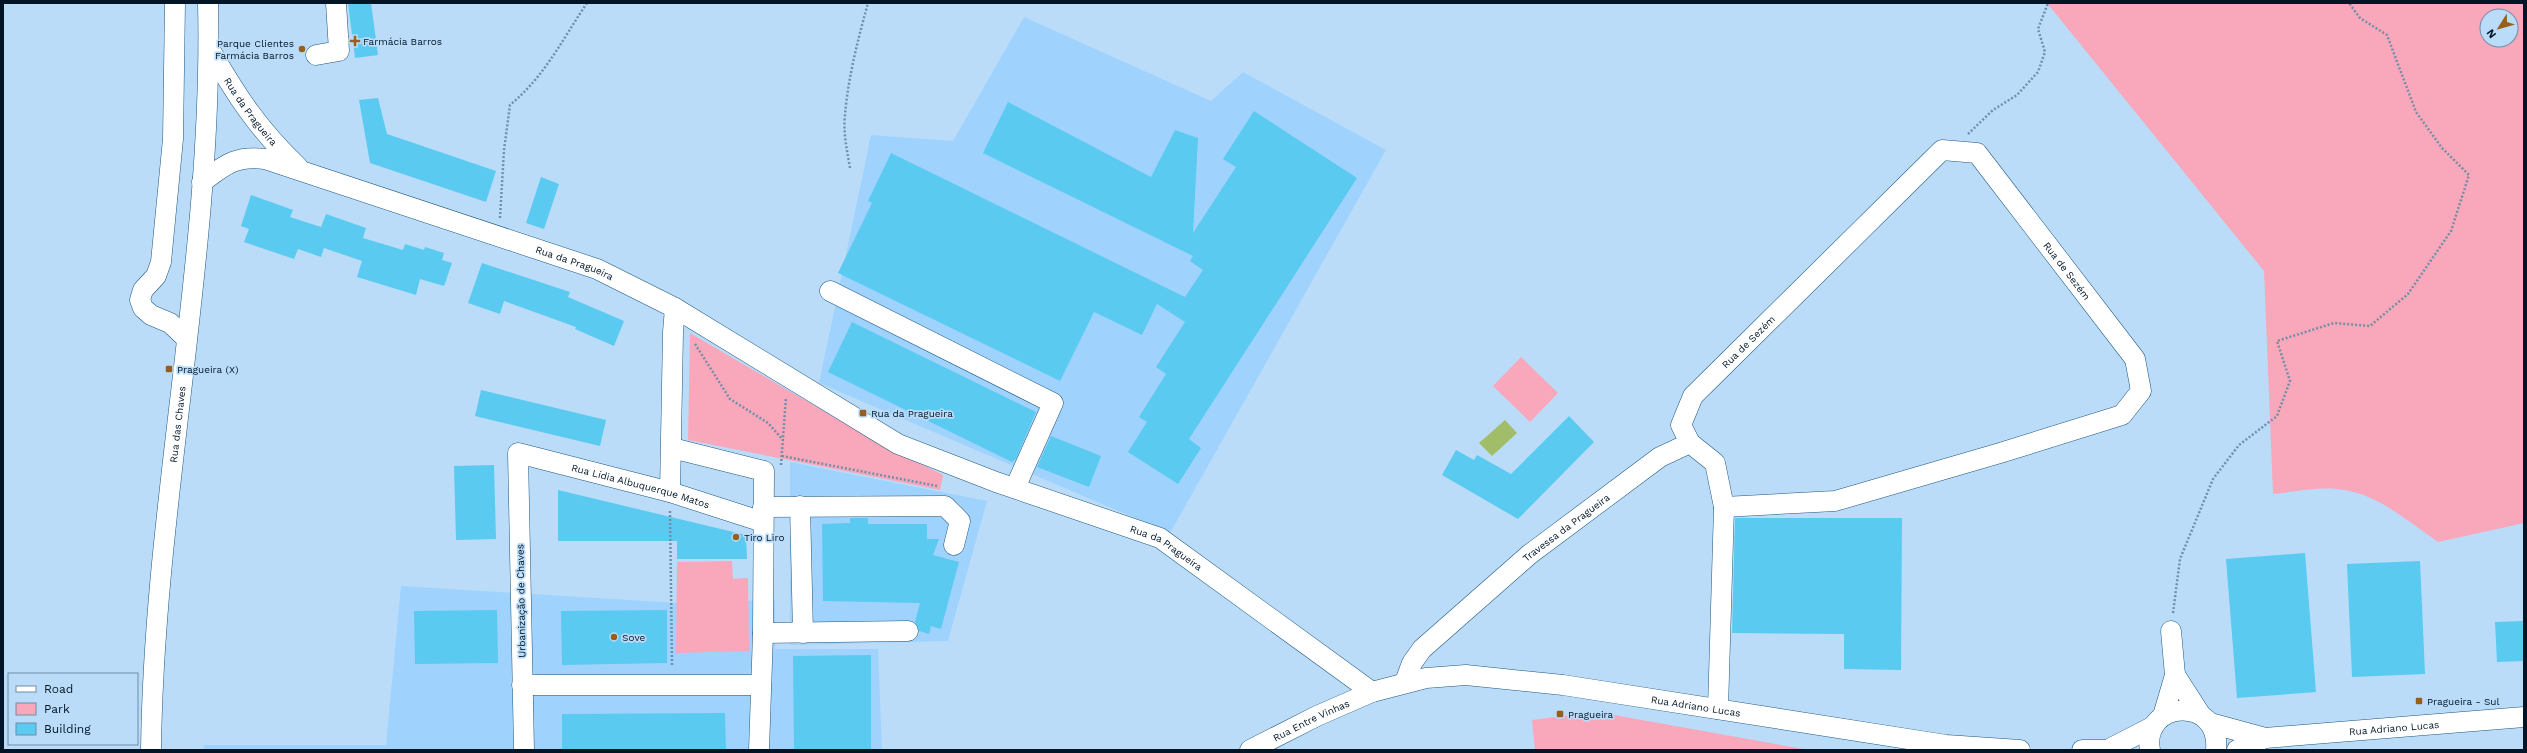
<svg xmlns="http://www.w3.org/2000/svg" width="2527" height="753" font-family="'Work Sans',sans-serif">
<style>
.built{fill:#9fd3fd}
.green{fill:#f9a7ba;fill-rule:evenodd}
.water{fill:#a2bd69}
.building{fill:#5acaf1}
.lines{fill:none;stroke-linecap:round;stroke-linejoin:round}
.minor-casing{stroke:#1d5781;stroke-width:21}
.path{stroke:#738fa7;stroke-width:2.5;stroke-dasharray:2 2;stroke-linecap:butt}
.minor{stroke:#fff;stroke-width:20}
.poi-dot{fill:#985e1d;stroke:#badcf9;stroke-width:1.5}
.labels{text-anchor:middle;dominant-baseline:central;stroke-width:3.5;stroke-linejoin:round;paint-order:stroke}
.poi-label{font-size:10px;fill:#011526;stroke:#badcf9;text-anchor:start}
.street-label{font-size:10px;fill:#011526;stroke:#badcf9}
</style>
<rect width="100%" height="100%" fill="#badcf9"/>
<path class="built" d="M 1024,17 L 1211,101 L 1243,72 L 1386,150 L 1170,533 L 819,383 L 871,135 L 953,141 Z
M 790,462 L 987,501 L 948,641 L 790,645 Z
M 401,586 L 678,603 L 775,600 L 775,649 L 878,649 L 882,750 L 204,750 L 204,745 L 386,745 Z"/>
<path class="green" d="M 2047,3 L 2524,3 L 2524,523 L 2438,542 C 2407,521 2376,492 2337,489 C 2317,487 2293,492 2273,494 L 2264,271 ZM 2487,16 L 2511,16 L 2511,40 L 2487,40 Z
M 690,333 L 875,441 L 943,475 L 940,490 L 688,440 Z
M 1521,357 L 1558,393 L 1530,422 L 1493,386 Z
M 732,561 L 733,579 L 748,578 L 749,651 L 676,653 L 677,562 Z
M 1596,712 L 1597,712 L 1809,750 L 1535,750 L 1532,720 Z"/>
<path class="water" d="M 1505,420 L 1517,433 L 1492,456 L 1479,443 Z"/>
<path class="building" d="M 348,3 L 371,3 L 378,55 L 355,58 Z
M 378,98 L 387,134 L 496,171 L 486,202 L 370,163 L 359,100 Z
M 1008,102 L 1151,177 L 1175,130 L 1198,138 L 1193,233 L 1236,167 L 1223,159 L 1254,111 L 1357,178 L 1189,439 L 1201,448 L 1178,484 L 1128,452 L 1147,422 L 1139,417 L 1166,374 L 1156,367 L 1185,322 L 1157,304 L 1142,335 L 1094,312 L 1060,381 L 838,273 L 872,203 L 868,201 L 891,153 L 1185,297 L 1203,270 L 1190,261 L 1193,256 L 983,153 Z
M 541,177 L 559,184 L 544,229 L 526,223 Z
M 251,195 L 293,210 L 290,217 L 321,227 L 326,214 L 366,228 L 363,238 L 403,250 L 405,244 L 424,250 L 425,247 L 444,253 L 442,260 L 452,263 L 444,286 L 420,279 L 416,295 L 357,277 L 362,261 L 324,248 L 321,257 L 298,249 L 294,259 L 244,242 L 249,229 L 241,226 Z
M 482,263 L 570,292 L 568,297 L 624,321 L 614,346 L 575,329 L 576,327 L 504,301 L 500,314 L 468,303 Z
M 852,322 L 1036,412 L 1016,459 L 1012,462 L 828,372 Z
M 481,390 L 606,420 L 600,446 L 475,416 Z
M 1569,416 L 1594,442 L 1518,519 L 1442,475 L 1456,450 L 1474,460 L 1477,455 L 1511,474 Z
M 1051,436 L 1101,456 L 1089,487 L 1037,467 Z
M 494,465 L 496,539 L 456,540 L 454,466 Z
M 558,490 L 746,535 L 747,559 L 677,559 L 677,541 L 558,541 Z
M 850,518 L 868,518 L 868,524 L 927,524 L 927,539 L 939,539 L 933,555 L 959,562 L 941,629 L 931,626 L 929,634 L 919,631 L 915,622 L 920,603 L 823,601 L 822,524 L 850,523 Z
M 1735,518 L 1902,518 L 1901,670 L 1844,669 L 1844,634 L 1732,633 Z
M 2305,553 L 2316,692 L 2237,698 L 2226,559 Z
M 2420,561 L 2425,674 L 2352,677 L 2347,564 Z
M 497,610 L 498,663 L 415,664 L 414,611 Z
M 667,610 L 667,663 L 562,665 L 561,611 Z
M 2524,621 L 2524,661 L 2497,662 L 2495,622 Z
M 871,655 L 871,750 L 794,750 L 793,656 Z
M 725,713 L 726,750 L 562,750 L 562,714 Z"/>
<g class="lines">
<g class="minor-casing">
<g id="minor">
<path d="M 175,3 L 173,139 L 161,262 L 156,276 L 143,290 L 140,300 L 143,308 L 151,315 L 170,323 L 186,338"/>
<path id="s1" d="M 209,48 C 236,95 258,129 298,167"/>
<path d="M 316,55 L 339,51 L 336,3"/>
<path id="s2" d="M 202,182 C 225,165 236,155 265,159 L 597,269 L 675,308 L 898,444 L 996,482 L 1160,538 L 1372,692"/>
<path d="M 830,291 L 1053,403 L 1015,488"/>
<path id="s3" d="M 1690,443 L 1681,425 L 1693,396 L 1942,150 L 1977,153 L 2135,359 L 2141,391 L 2122,415 L 2000,453 L 1835,501 L 1724,507"/>
<path d="M 672,448 L 764,471 L 763,633 L 759,750"/>
<path d="M 670,492 L 673,332 L 675,308"/>
<path d="M 800,506 L 803,633"/>
<path d="M 763,507 L 945,506 L 960,521 L 954,545"/>
<path d="M 763,633 L 908,631"/>
<path d="M 2175,675 L 2200,714"/>
<path id="s4" d="M 1405,682 L 1412,663 L 1422,649 L 1530,554 L 1660,457 L 1690,443 L 1715,463 L 1724,507 L 1718,709"/>
<path d="M 522,685 L 761,685"/>
<path d="M 2163,716 L 2175,675 L 2171,631"/>
<path d="M 2210,723 L 2265,738"/>
<path d="M 2111,748 L 2154,726"/>
<path id="s5" d="M 151,750 C 154,500 214,253 208,3"/>
<path id="s6" d="M 524,750 L 518,453 L 670,492 L 763,522"/>
<path id="s7" d="M 1250,750 L 1317,716 L 1372,692 L 1426,678 L 1466,675 L 1563,685 L 1946,745 L 2020,750"/>
<path d="M 2082,750 L 2116,750"/>
<path d="M 2150,750 C 2141,700 2221,695 2216,750"/>
<path id="s8" d="M 2237,750 L 2265,738 L 2524,717"/>
</g>
</g>
<path class="path" d="M 1968,134 L 1993,110 L 2017,95 L 2038,72 L 2045,52 L 2038,29 L 2048,3
M 850,168 C 847,150 843,133 845,115 C 848,78 858,39 868,3
M 500,218 L 504,150 L 510,105 C 545,76 562,40 587,3
M 695,344 L 730,399 L 768,423 L 783,440
M 782,456 L 937,486
M 781,465 L 786,397
M 670,511 L 672,666
M 2173,613 L 2180,559 L 2213,479 L 2239,445 L 2277,416 L 2290,381 L 2277,341 L 2334,323 L 2370,326 L 2408,294 L 2451,231 L 2469,175 L 2442,148 L 2416,112 L 2387,35 L 2360,18 L 2349,3"/>
<use href="#minor" class="minor"/>
</g>
<g class="poi-dot">
<path d="M353 35h4v4h4v4h-4v4h-4v-4h-4v-4h4z"/>
<circle cx="302" cy="49" r="4"/>
<rect x="165" y="365" width="8" height="8" rx="2"/>
<rect x="859" y="409" width="8" height="8" rx="2"/>
<circle cx="736" cy="537" r="4"/>
<circle cx="614" cy="637" r="4"/>
<rect x="2415" y="697" width="8" height="8" rx="2"/>
<rect x="1556" y="710" width="8" height="8" rx="2"/>
</g>
<g class="labels">
<g class="poi-label">
<text x="363" y="41">Farmácia Barros</text>
<text x="294" y="43" text-anchor="end">Parque Clientes<tspan x="294" dy="12">Farmácia Barros</tspan></text>
<text x="177" y="369">Pragueira (X)</text>
<text x="871" y="413">Rua da Pragueira</text>
<text x="744" y="537">Tiro Liro</text>
<text x="622" y="637">Sove</text>
<text x="2427" y="701">Pragueira - Sul</text>
<text x="1568" y="714">Pragueira</text>
</g>
<g class="street-label">
<text stroke="none"><textPath href="#s1" startOffset="76">Rua da Pragueira</textPath></text>
<text stroke="none"><textPath href="#s2" startOffset="396">Rua da Pragueira</textPath></text>
<text stroke="none"><textPath href="#s3" startOffset="585">Rua de Sezém</textPath></text>
<text stroke="none"><textPath href="#s3" startOffset="129">Rua de Sezém</textPath></text>
<text stroke="none"><textPath href="#s5" startOffset="327">Rua das Chaves</textPath></text>
<text stroke="none"><textPath href="#s6" startOffset="424">Rua Lídia Albuquerque Matos</textPath></text>
<text stroke="none"><textPath href="#s4" startOffset="226">Travessa da Pragueira</textPath></text>
<text stroke="none"><textPath href="#s2" startOffset="1056">Rua da Pragueira</textPath></text>
<text transform="translate(521 601) rotate(-91)">Urbanização de Chaves</text>
<text stroke="none"><textPath href="#s7" startOffset="463">Rua Adriano Lucas</textPath></text>
<text stroke="none"><textPath href="#s7" startOffset="68">Rua Entre Vinhas</textPath></text>
<text stroke="none"><textPath href="#s8" startOffset="160">Rua Adriano Lucas</textPath></text>
</g>
</g>
<rect width="2527" height="753" fill="none" stroke="#011526" stroke-width="8"/>
<rect x="8" y="673" width="130" height="72" fill="#badcf9" stroke="#708ca5"/>
<rect x="16" y="686" width="20" height="6" fill="#ffffff" stroke="#708ca5"/>
<text x="44" y="693" font-size="12" fill="#011526">Road</text>
<rect x="16" y="703" width="20" height="12" fill="#f9a7ba" stroke="#708ca5"/>
<text x="44" y="713" font-size="12" fill="#011526">Park</text>
<rect x="16" y="723" width="20" height="12" fill="#5acaf1" stroke="#708ca5"/>
<text x="44" y="733" font-size="12" fill="#011526">Building</text>
<g transform="translate(2499 28) rotate(233)"><circle r="19" fill="#badcf9" stroke="#708ca5"/>
<path d="M0-3L7 15L0 10L-7 15Z" fill="#985e1d"/>
<text y="-6" font-size="11" font-weight="bold" text-anchor="middle" fill="#011526">N</text>
</g>
</svg>
